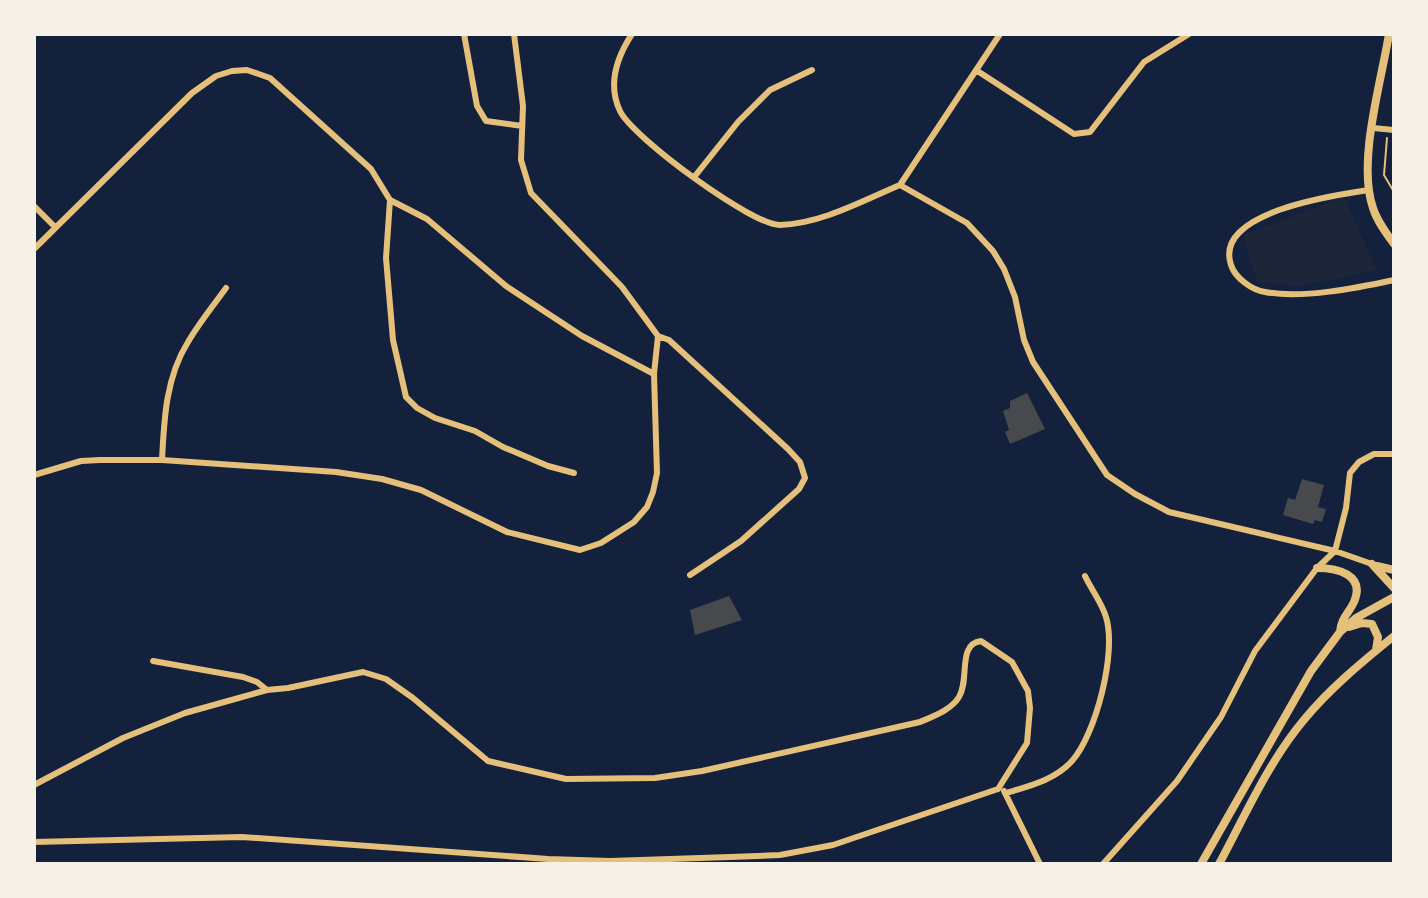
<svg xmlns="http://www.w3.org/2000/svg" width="1428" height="898" font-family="Raleway,sans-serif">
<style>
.green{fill:#1d2539}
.building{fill:#48494c}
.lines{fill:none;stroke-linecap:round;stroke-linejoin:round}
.path{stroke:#e5c07b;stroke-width:2}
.minor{stroke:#e5c07b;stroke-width:6}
.tertiary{stroke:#e5c07b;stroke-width:8}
</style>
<rect width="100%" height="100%" fill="#14213d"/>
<path class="green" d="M 1344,197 L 1377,270 L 1300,286 L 1257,282 L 1243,235 Z"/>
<path class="building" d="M 1027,393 L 1045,429 L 1010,444 L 1005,432 L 1009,430 L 1003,411 L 1010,408 L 1010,401 Z
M 1302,479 L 1324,485 L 1318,507 L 1326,509 L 1322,522 L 1315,520 L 1313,524 L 1283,515 L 1288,498 L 1295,500 Z
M 729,596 L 742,620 L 695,635 L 690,610 Z"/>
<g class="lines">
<path class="path" d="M 1387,138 L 1384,175 L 1394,192"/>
<path class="minor" d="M 464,34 L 477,106 L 486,121 L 522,126
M 632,34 C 617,57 607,84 620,111 C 632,137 753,226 780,225 C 821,224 864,200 900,185 L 967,223 L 993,251 L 1004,269 L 1015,297 L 1024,340 L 1033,362 L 1107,475 L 1135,494 L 1169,512 L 1335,551 L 1372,564
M 976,70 L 1074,134 L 1090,132 L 1144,62 L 1189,34
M 1373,128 L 1394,130
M 695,176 L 738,122 L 770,90 L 812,70
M 900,185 L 1000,34
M 1369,190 C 1335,195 1213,212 1231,265 C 1235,278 1252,290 1265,292 C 1302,299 1357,288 1394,280
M 390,200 L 386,258 L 393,340 L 406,397 L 417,408 L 435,418 L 475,431 L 503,447 L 548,466 L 574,473
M 34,206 L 55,227
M 34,249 L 192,93 L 216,76 L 232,71 L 247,70 L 270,78 L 371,169 L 390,200 L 427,219 L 506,286 L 582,336 L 654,374
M 658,336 L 669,340 L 788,449 L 800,462 L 805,478 L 799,489 L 741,541 L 690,575
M 162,460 C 164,419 166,377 188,342 C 199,323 213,306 226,288
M 34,475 L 81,461 L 100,460 L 162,460 L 336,472 L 382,479 L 421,490 L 507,532 L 580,550 L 601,543 L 634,522 L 647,507 L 653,492 L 657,473 L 654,374 L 658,336 L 622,287 L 531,193 L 521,160 L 523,106 L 514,34
M 1335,551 L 1346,508 L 1350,473 L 1359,462 L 1374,454 L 1394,454
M 153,661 L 243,677 L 257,682 L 267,690
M 34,785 L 123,738 L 185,713 L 267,690 L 288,688 L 363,672 L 386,679 L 413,698 L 488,761 L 566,779 L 655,778 L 702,771 L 920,722 C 934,716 951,710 959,697 C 970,679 957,644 981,641 L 1012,662 L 1028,691 L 1030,708 L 1027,743 L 998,789
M 1004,791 L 1040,864
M 1006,793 C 1029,786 1055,780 1072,761 C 1096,734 1117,652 1106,617 C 1102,603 1091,589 1085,576
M 34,842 L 242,837 L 548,859 L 610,861 L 730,857 L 780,855 L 833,845 L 998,789
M 1103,864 L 1177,781 L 1221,717 L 1255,651 L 1317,568 L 1335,551"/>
<path class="tertiary" d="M 1389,34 C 1381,83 1357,162 1373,208 C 1377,221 1386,233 1394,244
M 1372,564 L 1394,588
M 1377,566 L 1394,570
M 1317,568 C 1336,568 1366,574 1354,602 C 1349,613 1341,618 1340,632
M 1349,627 L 1362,623 L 1372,624 L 1378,637 L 1376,650
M 1201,864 L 1311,671 L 1340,632 L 1356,618 L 1394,597
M 1219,864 C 1245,816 1268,763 1303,721 C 1329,689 1362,662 1394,636"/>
</g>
<rect width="1428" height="898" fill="none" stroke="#f6f1e7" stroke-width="72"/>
</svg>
